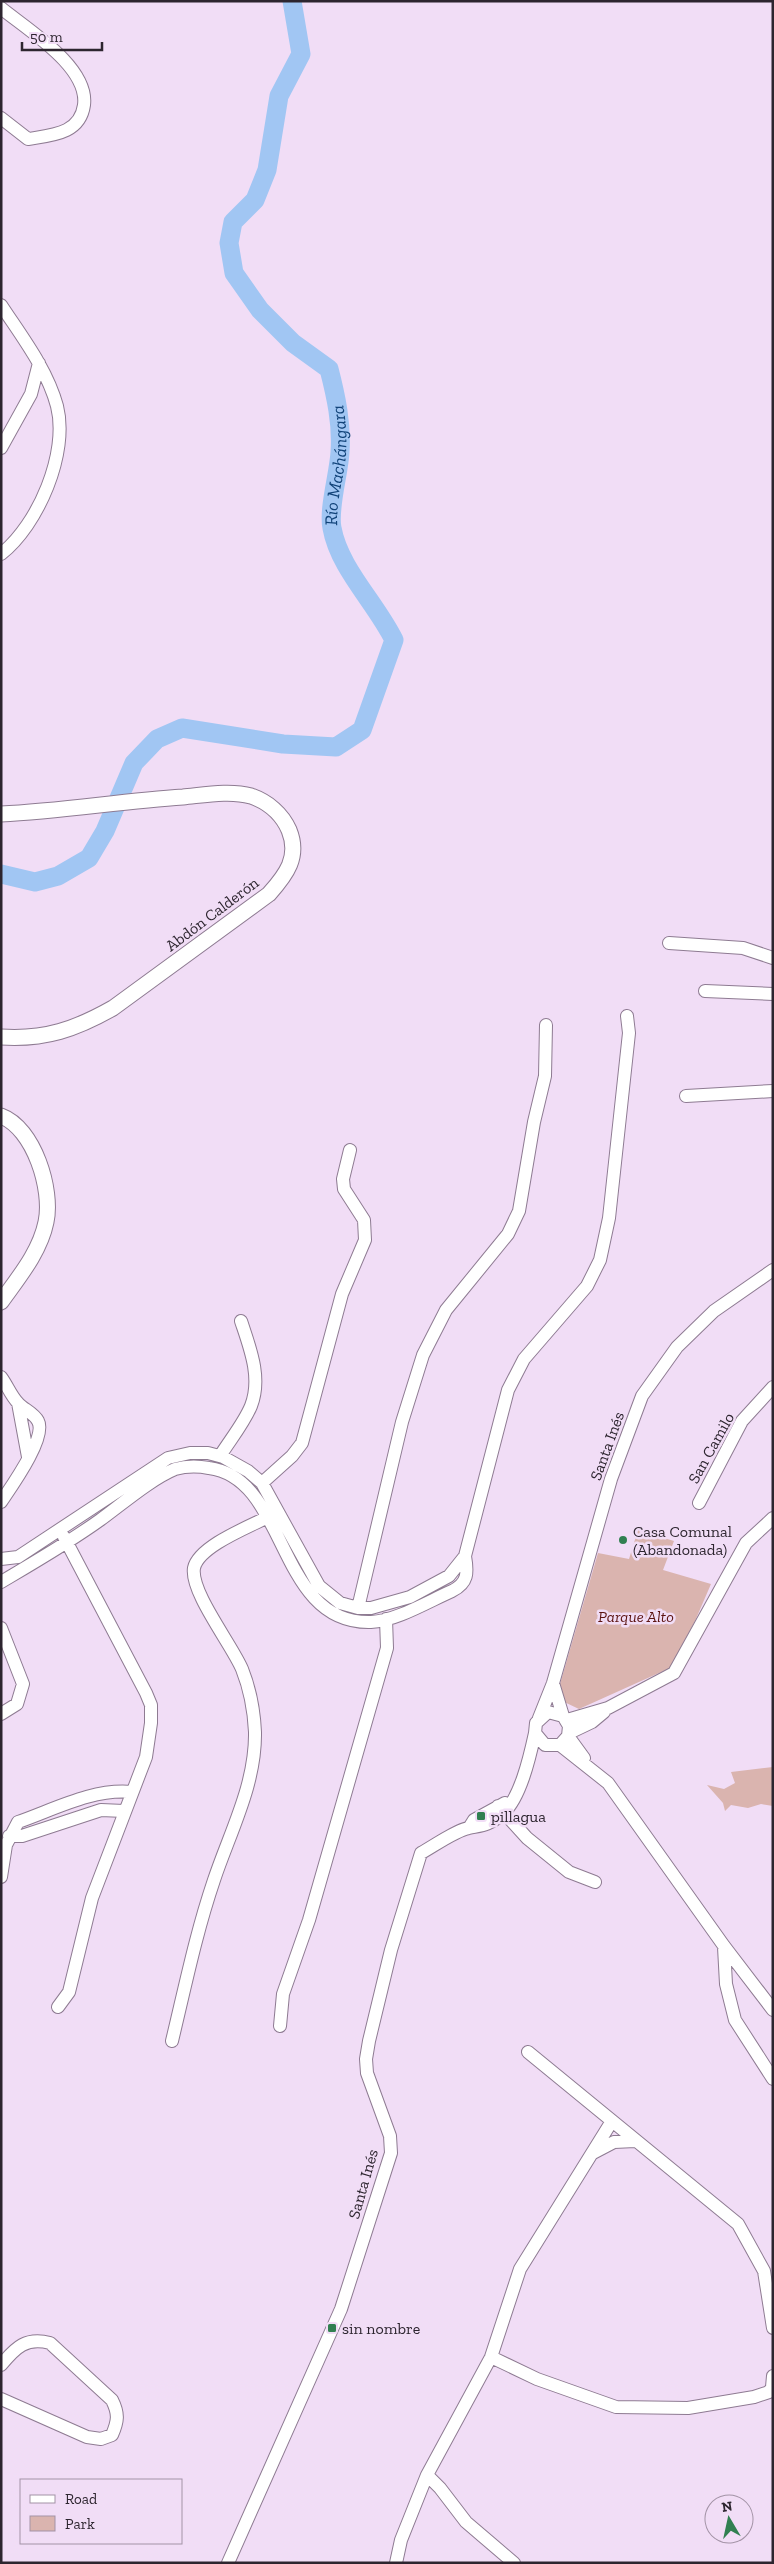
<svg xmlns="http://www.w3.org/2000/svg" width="774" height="2564" font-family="'Zilla Slab',serif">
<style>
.green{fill:#dab4af}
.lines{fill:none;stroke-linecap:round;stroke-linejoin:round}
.river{stroke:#a1c6f3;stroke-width:19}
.minor-casing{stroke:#8e7b92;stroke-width:14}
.tertiary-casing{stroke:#8e7b92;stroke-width:17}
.minor{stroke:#fff;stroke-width:12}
.tertiary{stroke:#fff;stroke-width:15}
.poi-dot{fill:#318051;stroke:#f1ddf6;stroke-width:2}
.labels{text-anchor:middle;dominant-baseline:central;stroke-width:5;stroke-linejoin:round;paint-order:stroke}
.street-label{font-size:16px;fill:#2d252f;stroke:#f1ddf6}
.poi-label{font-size:16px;fill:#2d252f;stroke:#f1ddf6;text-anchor:start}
.park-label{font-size:16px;font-style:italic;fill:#5c1412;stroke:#f1ddf6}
.water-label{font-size:18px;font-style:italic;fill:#114379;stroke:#f1ddf6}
</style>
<rect width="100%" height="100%" fill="#f1ddf6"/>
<path class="green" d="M 638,1530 L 674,1541 L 663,1570 L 711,1584 L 695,1621 L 670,1668 L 579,1709 L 560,1700 L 560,1684 L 598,1553 L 629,1559 Z
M 773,1767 L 773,1806 L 761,1804 L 748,1808 L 731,1805 L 725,1811 L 723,1803 L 707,1785 L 724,1789 L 735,1783 L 731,1772 Z"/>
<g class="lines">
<path class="river" id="s1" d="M 1,874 L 35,882 L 58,876 L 89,858 L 105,831 L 134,763 L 157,739 L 182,728 L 283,744 L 336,747 L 362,730 L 394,640 C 376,603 339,568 332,528 C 328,509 339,473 340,452 C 342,424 336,396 329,369 L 293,343 L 260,310 L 234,273 L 229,243 L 233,222 L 255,200 L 267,170 L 279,96 L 301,54 L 292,1"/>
<g class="minor-casing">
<path id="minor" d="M 1,8 C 28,30 89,67 84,105 C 80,134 52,135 28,139 L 1,118
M 1,448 L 31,394 L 39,363
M 1,554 C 38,525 69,453 57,406 C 47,369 22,337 1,305
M 669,943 L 743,948 L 773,958
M 705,991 L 773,994
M 686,1096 L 773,1091
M 1,1377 C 7,1385 11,1396 18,1403 C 23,1409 34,1413 38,1421 C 47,1437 11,1487 1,1502
M 18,1403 L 28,1457
M 220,1456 C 230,1440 244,1423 251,1406 C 262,1378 250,1348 241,1321
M 262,1483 L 292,1456 L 302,1443 L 342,1294 L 365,1240 L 364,1220 L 344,1189 L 343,1179 L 350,1150
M 699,1503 L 742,1421 L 773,1387
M 1,1559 L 18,1557 L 168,1458 L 190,1453 L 208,1453 L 223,1457 L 248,1471 L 262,1483 L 319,1586 L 340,1603 L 358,1608 L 371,1608 L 410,1597 L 449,1576 L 465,1556 L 508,1390 L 524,1359 L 587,1286 L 600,1260 L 609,1218 L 629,1033 L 627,1016
M 1,1582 C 35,1562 68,1543 100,1520 C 122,1504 151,1479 175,1469 C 186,1466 198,1466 209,1468 C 289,1478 276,1625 371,1622 C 396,1621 429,1601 452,1591 C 468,1583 468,1573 465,1556
M 358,1608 L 402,1422 L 423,1355 L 446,1310 L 508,1234 L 519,1211 L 534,1122 L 545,1076 L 546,1025
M 1,1628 L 23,1684 L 17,1704 L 1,1714
M 553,1683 L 563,1716
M 539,1718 L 553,1683 L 611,1479 L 642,1396 L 677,1347 L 714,1311 L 773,1270
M 567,1720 L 608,1708 L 674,1673 L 746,1543 L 773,1518
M 569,1733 L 592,1722 L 604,1712
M 568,1736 L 560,1745 L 545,1745 L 535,1733 L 536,1723 L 548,1712 L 563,1716 L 569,1726 L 568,1736 L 584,1758
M 560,1745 L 608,1783 L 724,1946 L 773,2010
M 498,1806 L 527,1838 L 569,1872 L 595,1882
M 469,1828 L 474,1820 L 505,1803
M 9,1836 L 22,1836 L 101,1810 L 124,1811
M 1,1877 L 6,1845 L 18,1822 C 53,1810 93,1788 132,1792
M 724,1947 L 726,1984 L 735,2020 L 773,2079
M 58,2007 L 69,1992 L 92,1898 L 146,1757 L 151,1723 L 151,1705 L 146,1693 L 64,1537
M 280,2026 L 283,1994 L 309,1920 L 387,1648 L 386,1619
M 172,2041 C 185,1987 196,1933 214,1880 C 230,1832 256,1784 255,1732 C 254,1711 250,1689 242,1669 C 232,1645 190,1592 194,1568 C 199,1545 254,1525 274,1514
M 528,2052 L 738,2224 L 764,2271 L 773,2328
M 593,2153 L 614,2142 L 635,2141
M 491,2357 L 537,2379 L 616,2407 L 688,2408 L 754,2397 L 769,2392 L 772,2387 L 773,2376
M 1,2365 C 16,2347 26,2337 50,2343 L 112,2400 C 119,2414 118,2421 112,2435 L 101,2439 L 87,2437 L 1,2399
M 427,2475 L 440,2488 L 466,2522 L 514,2563
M 228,2563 L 341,2309 L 391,2153 L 390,2136 L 367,2073 L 366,2059 L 369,2041 L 391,1950 L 421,1853 C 434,1846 456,1830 469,1828 C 483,1825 489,1825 501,1815 C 520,1801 530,1756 535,1733
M 396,2563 L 401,2540 L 427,2475 L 491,2357 L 520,2269 L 612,2121"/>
</g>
<g class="tertiary-casing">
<path id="tertiary" d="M 1,814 C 62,811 122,801 183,797 C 204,795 230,790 251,796 C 268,802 282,814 289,830 C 300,857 286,875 269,894 L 113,1008 C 76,1029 45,1040 1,1037
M 1,1116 C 34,1128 53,1190 46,1222 C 40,1252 18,1278 1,1302"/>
</g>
<use href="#minor" class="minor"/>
<use href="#tertiary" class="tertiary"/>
</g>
<g class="poi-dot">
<circle cx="623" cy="1540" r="5"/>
<rect x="476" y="1811" width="10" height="10" rx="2.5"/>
<rect x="327" y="2323" width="10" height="10" rx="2.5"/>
</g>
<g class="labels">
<g class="street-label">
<text transform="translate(212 914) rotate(-37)">Abdón Calderón</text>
<text transform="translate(607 1446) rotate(-70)">Santa Inés</text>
<text transform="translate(711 1448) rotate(-61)">San Camilo</text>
<text transform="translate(363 2184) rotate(-74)">Santa Inés</text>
</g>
<g class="poi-label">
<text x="633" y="1531">Casa Comunal<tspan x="633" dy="18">(Abandonada)</tspan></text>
<text x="491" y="1816">pillagua</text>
<text x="342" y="2328">sin nombre</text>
</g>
<g class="park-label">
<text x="636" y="1616">Parque Alto</text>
</g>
<g class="water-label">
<text stroke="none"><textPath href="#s1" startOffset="734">Río Machángara</textPath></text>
</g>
</g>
<rect width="774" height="2564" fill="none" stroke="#2d252f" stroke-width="5"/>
<rect x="20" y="2479" width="162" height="65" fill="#f1ddf6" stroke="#a393a6"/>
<rect x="30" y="2495" width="25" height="8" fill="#ffffff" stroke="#a393a6"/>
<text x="65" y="2504" font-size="15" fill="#2d252f">Road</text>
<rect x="30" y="2516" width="25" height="15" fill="#dab4af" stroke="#a393a6"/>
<text x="65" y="2529" font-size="15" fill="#2d252f">Park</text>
<g transform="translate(729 2519) rotate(351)"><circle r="24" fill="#f1ddf6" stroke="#a393a6"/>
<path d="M0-4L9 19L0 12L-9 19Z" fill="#318051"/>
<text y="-8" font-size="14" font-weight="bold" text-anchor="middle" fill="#2d252f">N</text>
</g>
<path d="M22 42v8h80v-8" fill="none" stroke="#2d252f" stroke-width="2.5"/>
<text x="30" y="42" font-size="15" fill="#2d252f" stroke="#f1ddf6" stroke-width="4" paint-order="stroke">50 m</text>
</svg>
